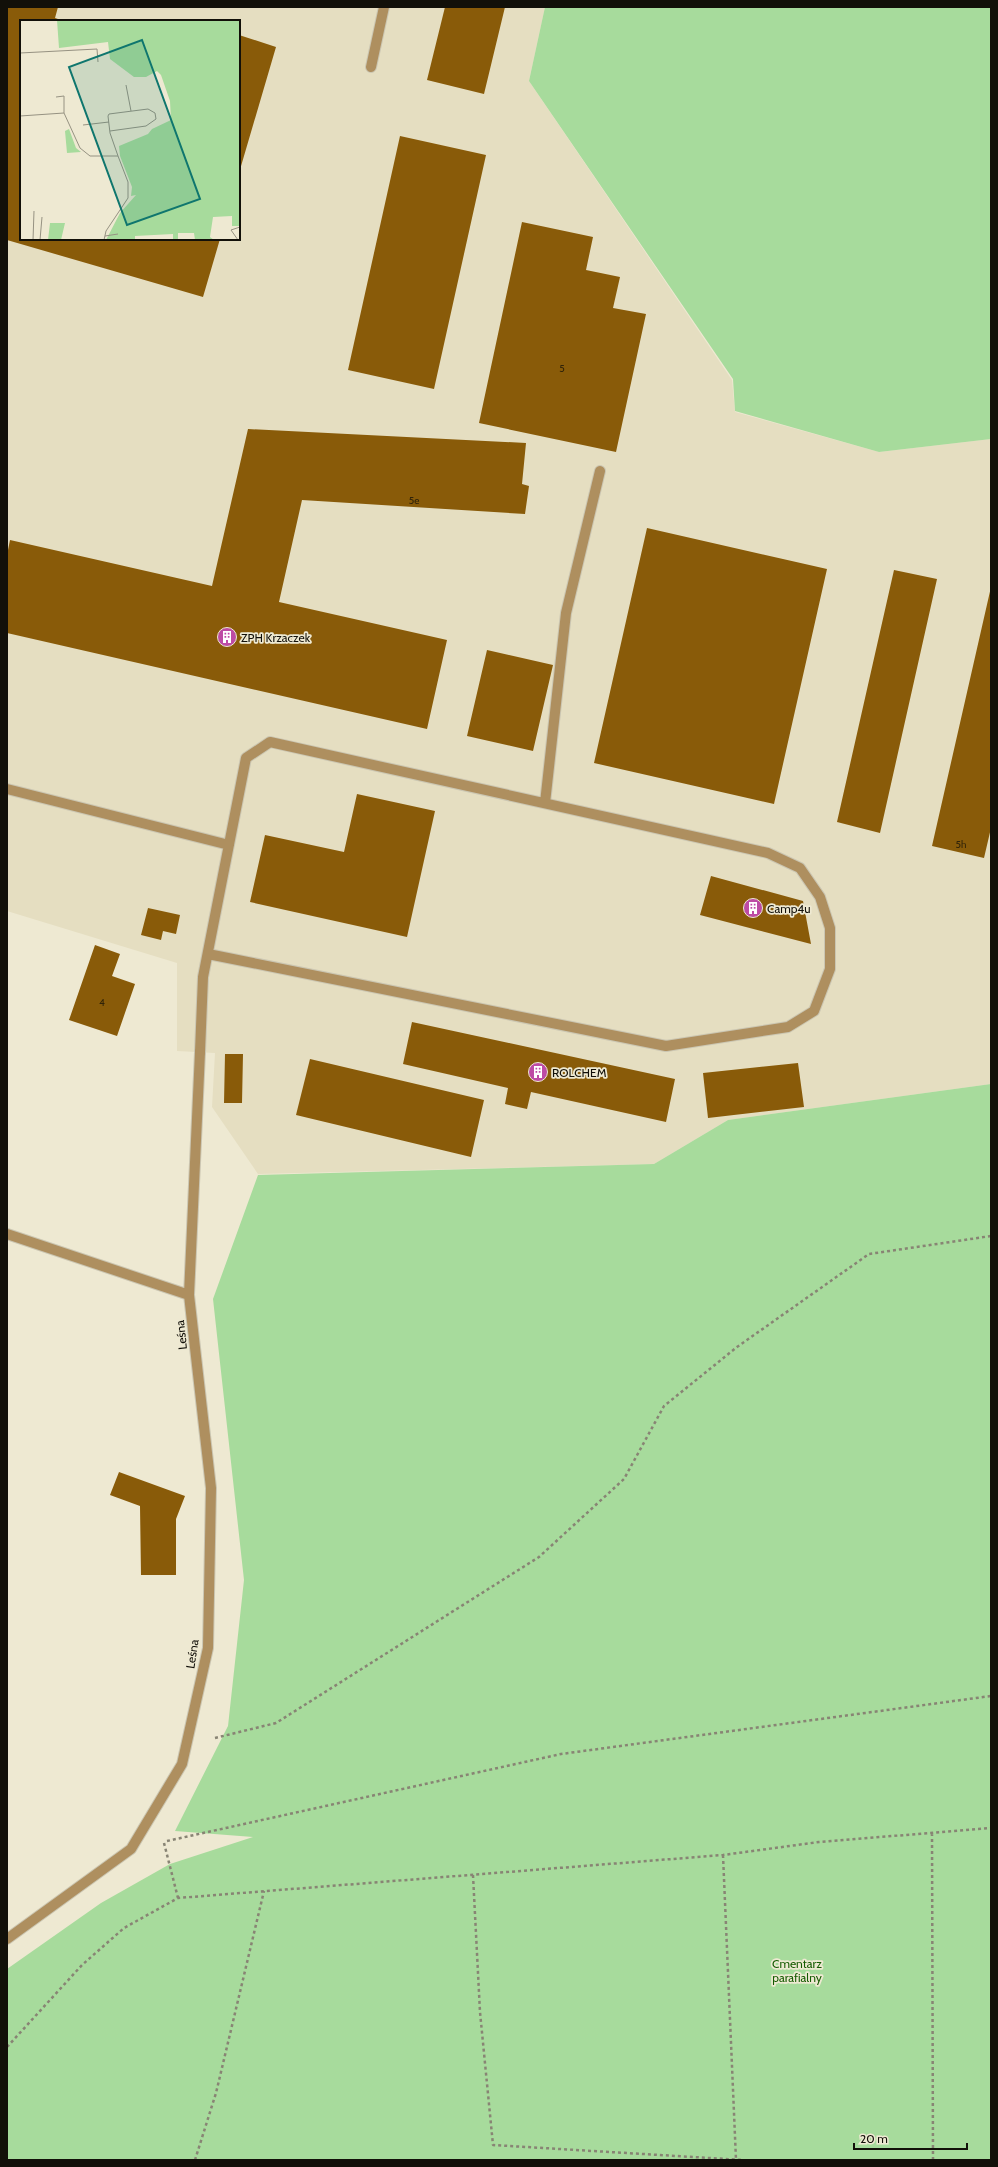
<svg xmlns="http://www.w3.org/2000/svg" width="998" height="2167" font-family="Cabin,sans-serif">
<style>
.built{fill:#e5dec1;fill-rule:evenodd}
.green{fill:#a7db9c}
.building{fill:#895b09}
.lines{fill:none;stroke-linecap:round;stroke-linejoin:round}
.lane-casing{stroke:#cbc6b2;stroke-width:12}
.street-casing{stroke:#cbc6b2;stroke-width:12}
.path{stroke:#888474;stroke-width:2.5;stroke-dasharray:3 3;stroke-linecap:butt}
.lane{stroke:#ae8f5f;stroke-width:10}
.street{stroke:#ae8f5f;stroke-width:10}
.labels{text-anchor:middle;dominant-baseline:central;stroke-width:3.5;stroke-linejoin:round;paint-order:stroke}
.number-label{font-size:10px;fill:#302309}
.poi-label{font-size:12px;fill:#121009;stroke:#eee9d2;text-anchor:start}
.street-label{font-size:12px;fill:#121009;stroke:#eee9d2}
.park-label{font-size:12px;fill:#145b00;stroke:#eee9d2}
.inset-road{fill:none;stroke:#969282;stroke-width:1}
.view{fill:#0f766e;fill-opacity:0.15;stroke:#0f766e;stroke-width:2}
.inset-edge{fill:none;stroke:#121009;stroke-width:2}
</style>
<rect width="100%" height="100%" fill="#eee9d2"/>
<path class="built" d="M 7,7 L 545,7 L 529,81 L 732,380 L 735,412 L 879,452 L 991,439 L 991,1084 L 728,1120 L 654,1164 L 258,1174 L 212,1107 L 215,1053 L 177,1051 L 177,963 L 7,911 ZM 21,21 L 239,21 L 239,239 L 21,239 Z"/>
<path class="green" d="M 545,7 L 991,7 L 991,439 L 879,452 L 735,411 L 733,379 L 529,81 Z
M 991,1084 L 991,2160 L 7,2160 L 7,1969 L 101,1903 L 170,1864 L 253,1837 L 175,1831 L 228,1726 L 244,1580 L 213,1299 L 258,1175 L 654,1164 L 728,1120 Z"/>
<path class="building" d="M 7,7 L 58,7 L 55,18 L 64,21 L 21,21 L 21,239 L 220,239 L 203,297 L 7,240 Z
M 445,7 L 505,7 L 484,94 L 427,80 Z
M 239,35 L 276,47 L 239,173 Z
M 400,136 L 486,155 L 434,389 L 348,370 Z
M 522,222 L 593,237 L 586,270 L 620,277 L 613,308 L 646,314 L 616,452 L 479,423 Z
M 248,429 L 526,443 L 522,484 L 529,486 L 525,514 L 302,500 L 279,602 L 447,640 L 427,729 L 7,633 L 7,555 L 10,540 L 212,586 Z
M 647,528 L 827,569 L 774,804 L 594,763 Z
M 894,570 L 937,579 L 880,833 L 837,822 Z
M 991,587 L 991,828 L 984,858 L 932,846 Z
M 487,650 L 553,665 L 533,751 L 467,736 Z
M 357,794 L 435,811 L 407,937 L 250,902 L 265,835 L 344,852 Z
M 711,876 L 803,901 L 811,944 L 700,915 Z
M 148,908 L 180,915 L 176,934 L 163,931 L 161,940 L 141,935 Z
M 95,945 L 120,954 L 112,976 L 135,984 L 117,1036 L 69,1020 Z
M 412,1022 L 675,1079 L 666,1122 L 531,1092 L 527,1109 L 505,1104 L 508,1088 L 403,1064 Z
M 225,1054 L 243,1054 L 242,1103 L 224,1103 Z
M 310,1059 L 484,1100 L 471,1157 L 296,1115 Z
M 798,1063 L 804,1107 L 708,1118 L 703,1073 Z
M 119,1472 L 185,1496 L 176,1519 L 176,1575 L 141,1575 L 140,1506 L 110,1495 Z"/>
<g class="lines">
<g class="lane-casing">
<path id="lane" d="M 371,67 L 384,7
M 7,789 L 229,845
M 545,803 L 566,613 L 600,471
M 200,1052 L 203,977 L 246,758 L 270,742 L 768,853 L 800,868 L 820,897 L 830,928 L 830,969 L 814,1011 L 788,1027 L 666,1046 L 208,954"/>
</g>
<g class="street-casing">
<path id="street" d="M 7,1234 L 189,1295 L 211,1488 L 208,1648 L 182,1764 L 131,1849 L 7,1939
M 189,1295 L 200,1052"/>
</g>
<path class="path" d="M 215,1738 L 276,1723 L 539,1557 L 624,1479 L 664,1406 L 737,1347 L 869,1254 L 991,1236
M 932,1833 L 933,2160
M 167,1841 L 561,1754 L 991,1696
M 164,1843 L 178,1898
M 723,1855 L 736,2160
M 473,1875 L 480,2012 L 493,2145 L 743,2160
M 7,2047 L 82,1965 L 124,1928 L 178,1898 L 723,1855 L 819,1842 L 991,1828
M 195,2160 L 216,2093 L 264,1891"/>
<use href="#lane" class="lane"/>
<use href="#street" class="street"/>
</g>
<defs>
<g id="building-disc" transform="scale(1)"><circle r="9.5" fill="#bd4ba5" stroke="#eee9d2"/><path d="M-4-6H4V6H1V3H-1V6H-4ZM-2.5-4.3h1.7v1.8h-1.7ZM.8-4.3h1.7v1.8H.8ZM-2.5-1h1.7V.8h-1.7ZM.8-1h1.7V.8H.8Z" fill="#fff"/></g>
</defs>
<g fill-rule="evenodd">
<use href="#building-disc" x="227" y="637"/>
<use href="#building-disc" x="753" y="908"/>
<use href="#building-disc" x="538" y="1072"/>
</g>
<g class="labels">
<g class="number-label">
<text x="562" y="368">5</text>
<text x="414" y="500">5e</text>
<text x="961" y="844">5h</text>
<text x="102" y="1002">4</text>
</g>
<g class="poi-label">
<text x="241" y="637">ZPH Krzaczek</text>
<text x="767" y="908">Camp4u</text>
<text x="552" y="1072">ROLCHEM</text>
</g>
<g class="street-label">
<text transform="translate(181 1335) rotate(-96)">Leśna</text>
<text transform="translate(192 1654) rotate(-81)">Leśna</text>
</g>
<g class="park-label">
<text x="797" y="1963">Cmentarz<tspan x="797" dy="14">parafialny</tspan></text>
</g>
</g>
<g transform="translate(20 20)">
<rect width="220" height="220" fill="#eee9d2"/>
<path d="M 37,0 L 220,0 L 220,206 L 212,206 L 212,196 L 193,197 L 190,217 L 194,220 L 175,220 L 174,213 L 158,213 L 158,220 L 153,220 L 153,214 L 115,216 L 115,220 L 86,220 L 100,193 L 116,175 L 111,176 L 112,167 L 100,136 L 99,126 L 128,114 L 132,109 L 151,100 L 150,81 L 141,55 L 137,51 L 126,57 L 114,57 L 90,39 L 88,22 L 39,28 ZM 49,109 L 56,128 L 61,132 L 47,133 L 45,111 ZM 30,203 L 45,203 L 41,220 L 28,220 Z" fill="#a7db9c"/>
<path class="inset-road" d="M 0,33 L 77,29 L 78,42M 106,65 L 111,91M 36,77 L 44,76 L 44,93 L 60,128 L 70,136 L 98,136 L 108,162 L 108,178 L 86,211 L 84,220M 0,96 L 44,93M 63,105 L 89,102M 90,111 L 126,106 L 136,99 L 135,93 L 128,89 L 89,94 L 88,96 L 90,113 L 98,136M 85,216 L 98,214M 13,220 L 14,191M 20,220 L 22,197M 218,220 L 211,210 L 220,207"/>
<path class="view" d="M 122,20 L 180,179 L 107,205 L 49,47 Z"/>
<rect width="220" height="220" class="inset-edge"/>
</g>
<rect width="998" height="2167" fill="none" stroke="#121009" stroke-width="16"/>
<path d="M854 2143v6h113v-6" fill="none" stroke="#121009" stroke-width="2"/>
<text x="860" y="2143" font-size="12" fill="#121009" stroke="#eee9d2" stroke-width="3" paint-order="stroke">20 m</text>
</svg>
